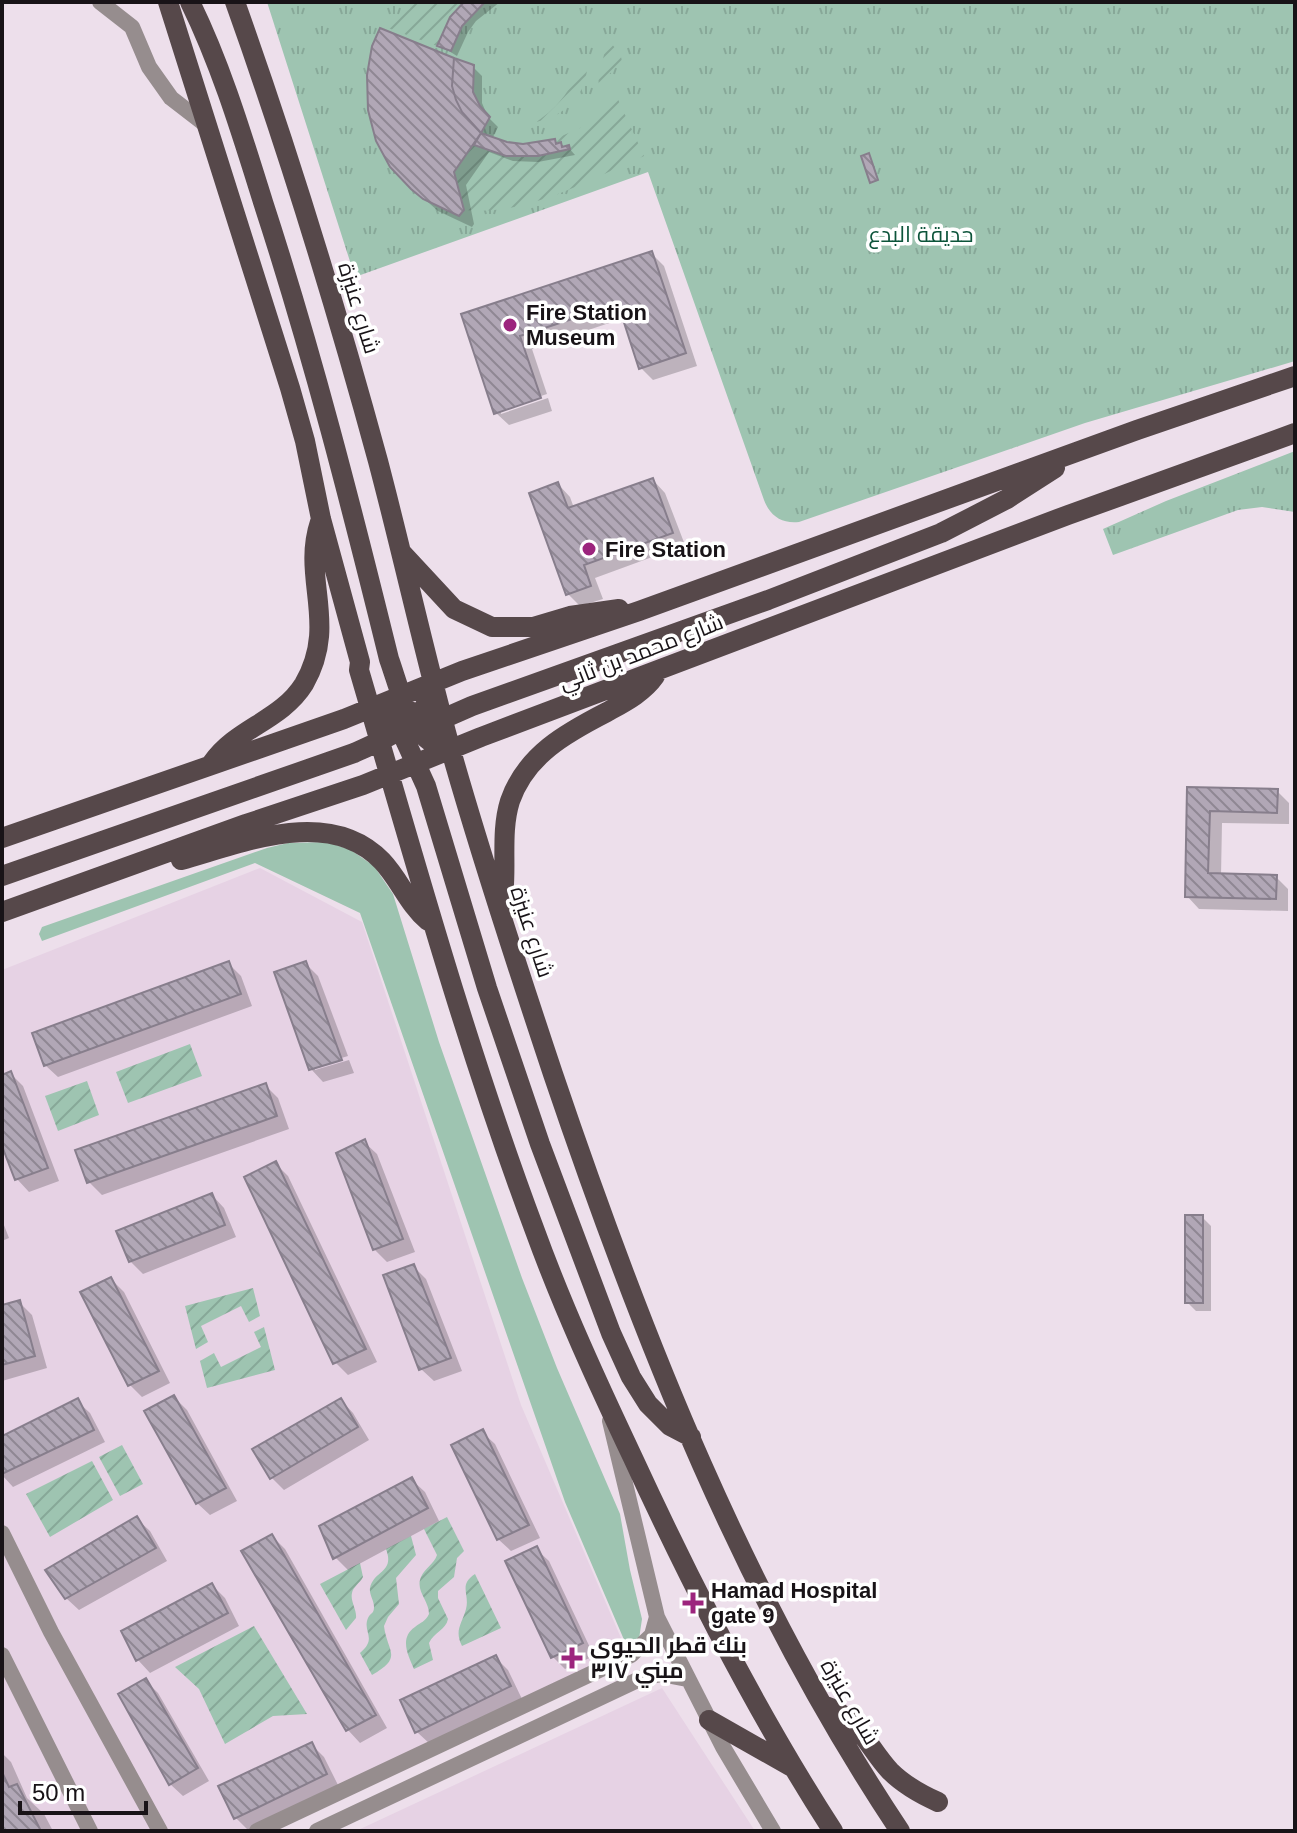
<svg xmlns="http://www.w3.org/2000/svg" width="1297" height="1833" font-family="Arial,Cairo,sans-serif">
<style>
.built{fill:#e6d2e4}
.grass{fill:#9ec4b1}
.park{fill:url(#park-tufts)}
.garden{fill:url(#garden-furrows)}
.shadow{fill:#0003}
.building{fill:url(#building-back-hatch);stroke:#877e8c;stroke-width:2}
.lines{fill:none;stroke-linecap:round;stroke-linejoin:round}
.minor{stroke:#968d8e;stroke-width:16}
.major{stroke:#56484a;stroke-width:20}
.poi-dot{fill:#9c247d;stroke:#fff;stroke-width:3}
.labels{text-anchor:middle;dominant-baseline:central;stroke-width:7;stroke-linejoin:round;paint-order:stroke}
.park-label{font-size:22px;fill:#0c543a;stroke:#fff}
.street-label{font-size:22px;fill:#181317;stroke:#fff}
.poi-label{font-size:22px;font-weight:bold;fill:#181317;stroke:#fff;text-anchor:start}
</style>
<defs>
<pattern id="park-tufts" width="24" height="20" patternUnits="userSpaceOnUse" patternTransform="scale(2)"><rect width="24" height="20" fill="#9ec4b1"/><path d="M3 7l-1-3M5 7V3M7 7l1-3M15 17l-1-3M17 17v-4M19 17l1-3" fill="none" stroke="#87a898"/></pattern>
<pattern id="garden-furrows" width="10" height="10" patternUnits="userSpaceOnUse" patternTransform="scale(2)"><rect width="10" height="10" fill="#9ec4b1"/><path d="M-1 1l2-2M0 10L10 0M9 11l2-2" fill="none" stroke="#87a898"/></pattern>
<pattern id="building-back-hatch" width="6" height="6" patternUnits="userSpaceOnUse" patternTransform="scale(2)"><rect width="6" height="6" fill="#b1a7b6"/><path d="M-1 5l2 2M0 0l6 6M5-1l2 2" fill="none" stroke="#8f8793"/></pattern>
</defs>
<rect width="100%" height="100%" fill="#eddfeb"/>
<path class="built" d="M 260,868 L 362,922 L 521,1405 L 627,1652 L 267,1831 L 2,1831 L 2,970 Z
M 662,1688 L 755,1831 L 356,1831 Z"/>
<path class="grass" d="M 327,842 L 351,850 L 374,866 L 393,894 L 439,1042 L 522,1278 L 557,1368 L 620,1514 L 630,1570 L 642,1619 L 639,1639 L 628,1649 L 565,1502 L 360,913 L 255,863 L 42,941 L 39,934 L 42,927 L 267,848 L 288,843 Z"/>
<path class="park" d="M 267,2 L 1295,2 L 1295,361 L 1085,423 L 799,522 C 782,524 770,516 764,500 L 648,172 L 355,277 Z
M 1295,451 L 1295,512 L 1262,507 L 1238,510 L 1113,555 L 1103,529 L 1166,501 Z"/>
<path class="garden" d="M 409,2 L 464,2 L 450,17 L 437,46 L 388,28 Z
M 605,37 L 620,53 L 622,61 L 599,85 C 596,71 608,55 605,37 Z
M 583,60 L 588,63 C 585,97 568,114 536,122 C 561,106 572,87 583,60 Z
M 616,95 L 644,156 C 586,181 528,216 464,210 L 454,172 L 474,145 C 507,159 536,159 570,149 L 569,145 L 562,147 L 561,143 L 556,144 L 555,139 L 582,127 Z
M 190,1044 L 202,1076 L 128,1103 L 116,1072 Z
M 87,1081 L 99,1115 L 58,1131 L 45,1096 Z
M 253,1288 L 260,1316 L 249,1322 L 241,1306 L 201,1326 L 208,1342 L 196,1349 L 185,1306 Z
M 264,1327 L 275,1370 L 207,1388 L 200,1361 L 214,1353 L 221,1367 L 261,1347 L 254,1332 Z
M 122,1445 L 143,1484 L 120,1496 L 99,1457 Z
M 92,1461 L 113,1500 L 50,1537 L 26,1494 Z
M 447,1517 L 464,1551 L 457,1558 L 454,1577 L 438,1591 L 438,1598 L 448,1619 C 446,1630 434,1632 429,1643 L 433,1660 L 414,1669 C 408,1655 399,1638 415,1627 C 421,1622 425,1622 429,1614 C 429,1600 415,1591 421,1577 C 425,1568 434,1564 437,1555 L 424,1529 Z
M 411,1536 L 416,1555 L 396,1578 L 399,1604 L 388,1617 L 384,1626 C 387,1652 404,1657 372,1675 L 360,1653 C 378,1638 362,1632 368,1618 C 371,1612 374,1614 374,1607 C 374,1600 369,1595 370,1588 C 374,1570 395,1573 386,1549 Z
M 360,1563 L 363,1577 C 360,1583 353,1587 352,1593 C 350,1601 357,1610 356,1618 L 346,1630 L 320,1584 Z
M 475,1574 L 501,1628 L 462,1646 C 454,1630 462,1624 466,1609 C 470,1594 458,1585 475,1574 Z
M 254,1626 L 307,1714 L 273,1716 L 225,1744 L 199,1689 L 175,1667 Z"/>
<path class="shadow" d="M 467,2 L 500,2 L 476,21 L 468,32 L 457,56 L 439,45 Z
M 473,67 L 482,76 L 482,103 L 488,117 L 498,127 L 492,139 L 523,146 L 554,141 L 564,149 L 568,147 L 575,155 L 538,162 L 513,161 L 489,152 L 466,185 L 474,224 L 472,227 L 438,211 L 412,188 Z
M 651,253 L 664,266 L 697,366 L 653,380 L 641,368 L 624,318 L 532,349 L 547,394 L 501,409 L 501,414 L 548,398 L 552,411 L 509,425 L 496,413 L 464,315 Z
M 653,480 L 665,493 L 685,545 L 595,578 L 603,599 L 580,606 L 568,594 L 558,484 L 570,497 L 574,508 Z
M 1189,789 L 1277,791 L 1289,803 L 1289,824 L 1222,823 L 1221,876 L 1276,877 L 1288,889 L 1288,911 L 1199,909 L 1187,896 Z
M 228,963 L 241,976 L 252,1006 L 58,1077 L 45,1065 Z
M 305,963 L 318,976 L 348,1056 L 315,1066 L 315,1070 L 349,1060 L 354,1073 L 323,1082 L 311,1069 Z
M 11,1074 L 23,1086 L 59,1181 L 29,1192 L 17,1179 L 2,1140 L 2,1077 Z
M 265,1085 L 278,1098 L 289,1129 L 102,1195 L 89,1182 Z
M 364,1142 L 377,1154 L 415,1252 L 387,1262 L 374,1249 Z
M 275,1163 L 288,1176 L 377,1362 L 348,1375 L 335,1362 Z
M 212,1195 L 224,1208 L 236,1237 L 143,1274 L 130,1261 Z
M 1202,1217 L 1211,1226 L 1211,1311 L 1196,1311 L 1187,1302 Z
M 2,1220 L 9,1238 L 2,1241 Z
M 413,1266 L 426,1279 L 462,1371 L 434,1381 L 421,1369 Z
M 111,1279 L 124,1292 L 170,1383 L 142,1397 L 130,1385 Z
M 19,1302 L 32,1315 L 47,1368 L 2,1381 L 2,1307 Z
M 174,1397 L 187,1410 L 237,1501 L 210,1515 L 197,1503 Z
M 341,1400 L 353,1413 L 369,1440 L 284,1490 L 271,1477 Z
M 77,1401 L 90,1413 L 105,1442 L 13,1487 L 2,1475 L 2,1439 Z
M 482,1432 L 495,1444 L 540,1538 L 511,1551 L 498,1539 Z
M 412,1480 L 425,1492 L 439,1521 L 348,1570 L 335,1557 Z
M 137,1519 L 150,1531 L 167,1561 L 79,1610 L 66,1598 Z
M 272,1536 L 285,1549 L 387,1728 L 360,1743 L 348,1730 L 244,1552 Z
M 536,1549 L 549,1561 L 594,1656 L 565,1669 L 553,1657 Z
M 212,1585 L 225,1598 L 239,1626 L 150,1673 L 138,1660 L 123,1632 Z
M 495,1657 L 508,1670 L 522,1699 L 430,1744 L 417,1732 Z
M 146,1681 L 158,1693 L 209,1781 L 183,1796 L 170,1784 Z
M 312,1745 L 324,1757 L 339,1787 L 248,1830 L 235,1817 Z
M 2,1753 L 11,1762 L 27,1798 L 44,1814 L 53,1831 L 2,1831 Z"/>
<path class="building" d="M 464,2 L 485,2 L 462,26 L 451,51 L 437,46 L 450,17 Z
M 380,28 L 454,58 L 452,86 L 456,100 L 462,112 L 481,133 L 454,172 L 464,210 L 459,216 L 423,199 L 411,189 L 390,167 L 376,141 L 368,110 L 367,75 L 372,46 Z
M 454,58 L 474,65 L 473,92 L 480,106 L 490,117 L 481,133 L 462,112 L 456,100 L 452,86 Z
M 481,133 L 507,142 L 523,144 L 555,139 L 556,144 L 561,142 L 562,147 L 569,145 L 570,149 L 538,156 L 506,156 L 474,145 Z
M 869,153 L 878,180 L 870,183 L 861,156 Z
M 652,251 L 686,353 L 639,369 L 618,304 L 520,336 L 541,398 L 494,414 L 461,314 Z
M 653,478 L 673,533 L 584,565 L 591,586 L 566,595 L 529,493 L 558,482 L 568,508 Z
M 1187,787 L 1278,789 L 1277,813 L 1210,811 L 1208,873 L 1277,875 L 1276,899 L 1185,897 Z
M 229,961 L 241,994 L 44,1066 L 32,1033 Z
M 306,961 L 342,1060 L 309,1070 L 274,972 Z
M 11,1071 L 48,1168 L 15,1180 L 2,1146 L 2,1075 Z
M 266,1083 L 277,1116 L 87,1183 L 75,1150 Z
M 365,1139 L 403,1239 L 373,1250 L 336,1153 Z
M 276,1161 L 366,1349 L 333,1364 L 244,1177 Z
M 212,1193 L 225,1225 L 129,1262 L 116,1231 Z
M 1185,1215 L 1203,1215 L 1203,1303 L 1185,1303 Z
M 414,1264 L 451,1358 L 419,1370 L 383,1275 Z
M 111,1277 L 159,1371 L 128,1386 L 80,1292 Z
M 20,1300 L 35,1356 L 2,1365 L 2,1305 Z
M 174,1395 L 226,1488 L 196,1504 L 144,1411 Z
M 78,1398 L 94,1430 L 2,1474 L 2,1436 Z
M 341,1398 L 358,1427 L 270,1479 L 252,1449 Z
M 483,1429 L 529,1525 L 497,1540 L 451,1445 Z
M 412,1477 L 428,1508 L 333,1559 L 319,1526 Z
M 137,1516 L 156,1548 L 65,1599 L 45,1570 Z
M 272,1534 L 376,1715 L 346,1731 L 241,1551 Z
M 537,1546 L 583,1643 L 551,1658 L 505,1561 Z
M 212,1583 L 228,1613 L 136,1661 L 121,1631 Z
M 496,1655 L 511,1686 L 415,1733 L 400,1700 Z
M 146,1678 L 198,1768 L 169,1785 L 118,1694 Z
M 312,1742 L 327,1774 L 234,1819 L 218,1786 Z
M 2,1772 L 9,1787 L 17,1784 L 41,1831 L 2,1831 Z"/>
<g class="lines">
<path class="minor" d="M 100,2 L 132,27 L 149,67 L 171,98 L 206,125
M 610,1421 L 657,1617 L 723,1747 L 773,1831
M 2,1533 L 51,1632 L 160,1831
M 2,1655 L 90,1831
M 257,1831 L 631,1655 L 652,1635 L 657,1617
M 317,1831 L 644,1677 L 661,1674 L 687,1679"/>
<path class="major" d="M 168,2 L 290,388 L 305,441 L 321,519 L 360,662 L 359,670 C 414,858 466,1047 535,1231 C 563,1308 598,1384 633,1458 C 692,1586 756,1712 833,1831
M 190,2 C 221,65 242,135 263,202 C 312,352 351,505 389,659 C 401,692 410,744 451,750
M 235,2 C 289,153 336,307 378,461 C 403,556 424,652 450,747 C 481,857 517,966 553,1074 C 642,1337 745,1599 900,1831
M 402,553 L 454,609 L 492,627 L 533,627 L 570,616 L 619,609
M 370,707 L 388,715 L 400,729 L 426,786 L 487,988 L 540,1144 L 611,1333 L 631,1377 L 648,1404 L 670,1426 L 691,1437
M 431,724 L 472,706 L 768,600 L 941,533 L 1007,499 L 1055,468
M 212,763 C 236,728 281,721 304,684 C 339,623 301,579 320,522
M 2,838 L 344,719 L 462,671 L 639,611 L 1137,430 L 1295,376
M 181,860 C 243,843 329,806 382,861 C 400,880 408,904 428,921
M 2,876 L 354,753 C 386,739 427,722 434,684
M 501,911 C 509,875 499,836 510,801 C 526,755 566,733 607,712 C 625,702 643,693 655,676
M 2,912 L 246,824 L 363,785 L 481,737 L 1068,515 L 1295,433
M 823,1705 C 858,1716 867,1746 890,1771 C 904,1785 920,1794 938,1802
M 709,1720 L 792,1767"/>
</g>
<g class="poi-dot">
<circle cx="510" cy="325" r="8"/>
<circle cx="589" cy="549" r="8"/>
<path d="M689 1591h8v8h8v8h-8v8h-8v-8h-8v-8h8z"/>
<path d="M568 1646h8v8h8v8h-8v8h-8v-8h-8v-8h8z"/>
</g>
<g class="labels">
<g class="park-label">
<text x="921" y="234">حديقة البدع</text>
</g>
<g class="street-label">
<text transform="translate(359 308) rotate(73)">شارع عنيزة</text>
<text transform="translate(641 652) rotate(-21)">شارع محمد بن ثاني</text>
<text transform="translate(532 932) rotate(72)">شارع عنيزة</text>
<text transform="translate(850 1702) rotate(60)">شارع عنيزة</text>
</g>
<g class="poi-label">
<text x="526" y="312">Fire Station<tspan x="526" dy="25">Museum</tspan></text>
<text x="605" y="549">Fire Station</text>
<text x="711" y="1590">Hamad Hospital<tspan x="711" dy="25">gate 9</tspan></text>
<text x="590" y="1645">بنك قطر الحيوي<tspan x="590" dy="25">مبني ٣١٧</tspan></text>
</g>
</g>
<rect width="1297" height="1833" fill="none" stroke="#181317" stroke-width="8"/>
<path d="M20 1801v12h126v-12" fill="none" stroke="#181317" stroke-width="4"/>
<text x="32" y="1801" font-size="24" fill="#181317" stroke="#ffffff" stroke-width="6" paint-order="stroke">50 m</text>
</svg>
